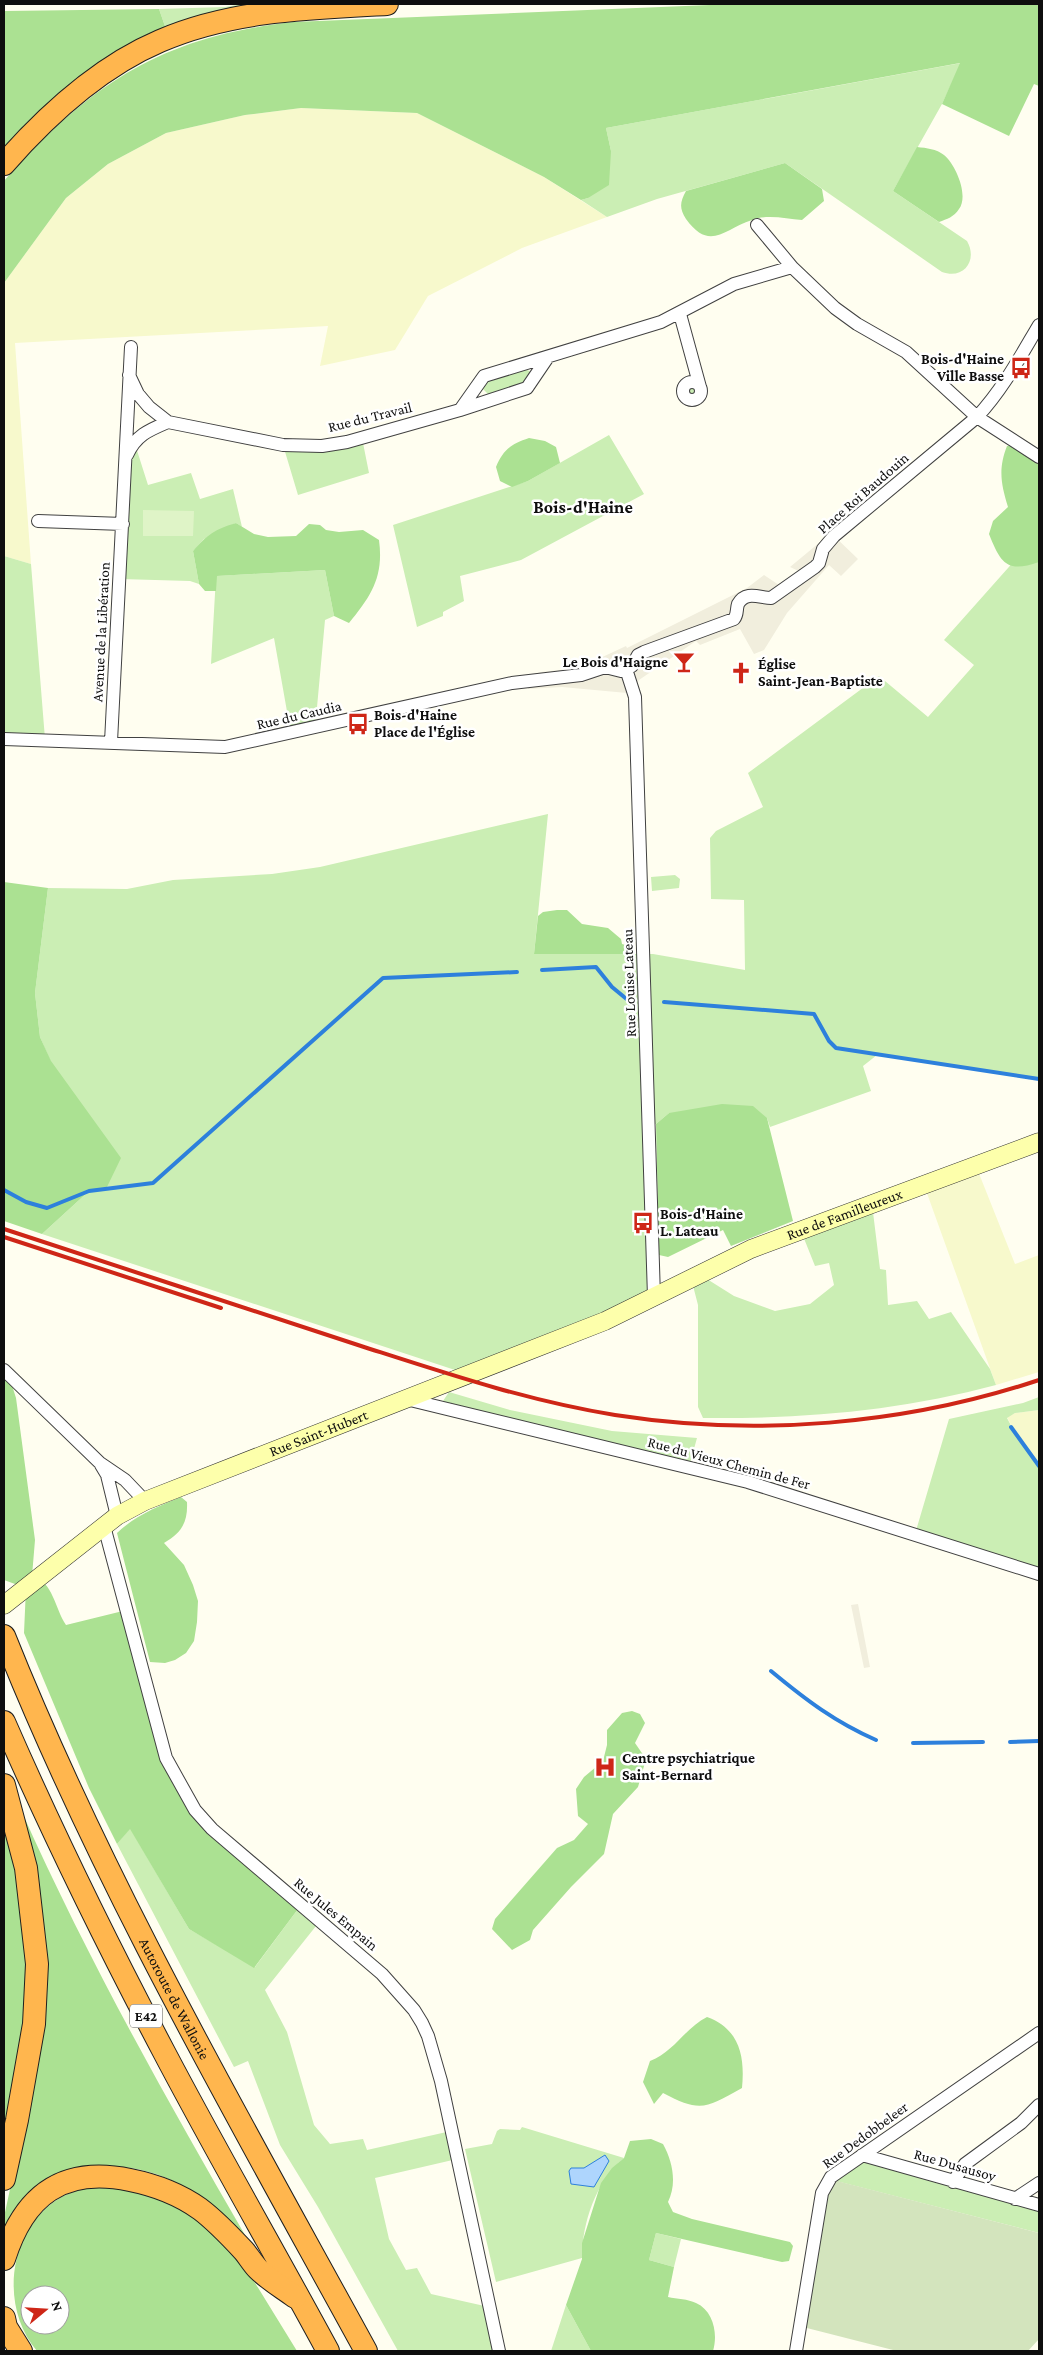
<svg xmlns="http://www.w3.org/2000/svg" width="1043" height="2355" font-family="'Crimson Pro',serif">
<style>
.farmland{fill:#f7f9cc}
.green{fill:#cbeeb4}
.forest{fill:#abe192;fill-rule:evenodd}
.cemetery{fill:#d3e4bd}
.pitch{fill:#dff4c7}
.plaza{fill:#f1eedd}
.water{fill:#aed5fd;stroke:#2d80dc}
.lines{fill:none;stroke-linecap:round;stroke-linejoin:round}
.stream{stroke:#2d80dc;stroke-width:4}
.street-casing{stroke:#414141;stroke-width:14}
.secondary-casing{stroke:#303030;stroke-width:19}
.highway-casing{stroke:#1f1f1f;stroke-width:24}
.street{stroke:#fff;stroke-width:12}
.secondary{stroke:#fdffab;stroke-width:18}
.highway{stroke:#ffb64e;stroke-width:22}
.rail{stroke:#ce2617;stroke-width:4}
.labels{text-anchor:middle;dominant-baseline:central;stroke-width:5;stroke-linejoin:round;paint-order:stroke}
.shield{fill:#fff;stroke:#565656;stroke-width:1}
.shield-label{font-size:14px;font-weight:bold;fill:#0e0e0e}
.poi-label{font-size:15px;font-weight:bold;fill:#0e0e0e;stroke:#fff;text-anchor:start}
.street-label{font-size:15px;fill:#0e0e0e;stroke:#fff}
.quarter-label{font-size:18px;font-weight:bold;fill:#0e0e0e;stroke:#fff}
</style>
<rect width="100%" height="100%" fill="#fffef0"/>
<path class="farmland" d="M 301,108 L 417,113 L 544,177 L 607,217 L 522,248 L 428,296 L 395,350 L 320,366 L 328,326 L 15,343 L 31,564 L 4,556 L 4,283 L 9,276 L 66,198 L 108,164 L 166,133 L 245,115 Z
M 976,1166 L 1015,1264 L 1039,1255 L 1039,1372 L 996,1385 L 924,1185 Z
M 1039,1410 L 1039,1466 L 1017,1437 L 1007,1417 L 1015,1413 Z"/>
<path class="green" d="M 243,4 L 294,4 L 167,32 L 159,9 L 225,7 Z
M 961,63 L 942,104 L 893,191 L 967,241 C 978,260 964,280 942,272 L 785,163 L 657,199 L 607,217 L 581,200 L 588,198 L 611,151 L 606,128 Z
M 526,369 L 532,373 L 525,384 L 489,395 L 482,388 L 484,382 Z
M682 391a9 9 0 1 1 18 0a9 9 0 1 1-18 0Z
M 609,435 L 644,494 L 521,560 L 460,576 L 464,601 L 443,612 L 443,616 L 417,627 L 393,525 L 528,481 Z
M 362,438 L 369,473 L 298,495 L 283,445 Z
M 134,441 L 148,485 L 191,473 L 200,499 L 233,489 L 242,527 L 236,523 L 204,539 L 193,551 L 199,584 L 190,581 L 120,579 L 124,493 Z
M 1023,551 L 1039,562 L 1039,1079 L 877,1055 L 863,1066 L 871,1091 L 770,1127 L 767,1118 L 669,1113 L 656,1124 L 650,1124 L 654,1297 L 589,1328 L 455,1370 L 42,1234 L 89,1191 L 106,1189 L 40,1037 L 35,993 L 48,888 L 127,889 L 173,880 L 272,874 L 320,867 L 548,814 L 534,954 L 653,954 L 745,970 L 744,900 L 711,899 L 710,838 L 716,831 L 763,807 L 748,773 L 879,676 L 928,717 L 974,665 L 944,640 Z
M 4,556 L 31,564 L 45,739 L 4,739 Z
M 325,570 L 334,616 L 325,620 L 315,729 L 291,734 L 274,638 L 211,664 L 216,576 Z
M 675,875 L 680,879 L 679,888 L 652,891 L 651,877 Z
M 872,1204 L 880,1269 L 886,1270 L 888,1305 L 917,1301 L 929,1319 L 951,1312 L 990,1369 L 996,1385 C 900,1411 802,1419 703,1418 L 698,1407 L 698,1305 L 691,1278 L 699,1274 L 734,1296 L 775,1311 L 810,1304 L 834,1285 L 829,1263 L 815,1266 L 801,1231 Z
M 449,1392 L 510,1410 L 612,1431 L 697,1438 L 689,1467 L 439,1407 Z
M 1039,1397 L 1039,1410 L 1015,1413 L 1007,1418 L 1017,1437 L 1039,1466 L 1039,1574 L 915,1534 L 949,1419 L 1023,1403 Z
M 130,1828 L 189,1929 L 255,1967 L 301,1905 L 320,1921 L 265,1990 L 287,2032 L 314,2125 L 330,2144 L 363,2139 L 367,2150 L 451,2131 L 457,2159 L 375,2178 L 389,2239 L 406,2270 L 417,2268 L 431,2294 L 489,2307 L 499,2351 L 398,2351 L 318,2207 L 280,2145 L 248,2061 L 234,2067 L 117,1844 Z
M 522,2127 L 624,2158 C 596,2181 582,2223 582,2258 L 496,2282 L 465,2149 L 492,2144 L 497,2131 L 500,2129 L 520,2130 Z
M 862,2155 L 1039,2205 L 1039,2233 L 840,2182 L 831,2177 Z
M 656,2233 L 681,2239 L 674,2267 L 649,2260 Z
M 566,2305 L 591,2351 L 551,2351 Z"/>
<path class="forest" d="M 734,4 L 1039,4 L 1039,86 L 1034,84 L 1009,136 L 942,104 L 960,63 L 606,128 L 611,151 L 609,185 L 588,198 L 581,200 L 544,177 L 417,113 L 301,108 L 245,115 L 166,133 L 108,164 L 66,198 L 4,283 L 4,181 C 91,83 161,37 293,22 Z
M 159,9 L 167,32 L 4,153 L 4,11 Z
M 917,147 C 927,148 936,149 944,155 C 956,165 969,196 959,209 C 954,217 947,219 939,222 L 893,191 Z
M 785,163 L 822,189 L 824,201 L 802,220 C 786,219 768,214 752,220 C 724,229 710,252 686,219 C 679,208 680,202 686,191 Z
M 529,438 L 545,441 L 556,447 L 560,463 L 528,481 L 512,487 L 500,481 L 496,467 C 503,450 511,444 529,438 Z
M 1013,445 L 1039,458 L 1039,562 C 1007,573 1001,564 989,534 L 993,521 L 1008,507 C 1001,484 998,469 1007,446 Z
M 236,523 L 254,534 L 268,537 L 296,536 L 309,524 L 320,525 L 326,530 L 339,532 L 363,530 L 379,540 C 384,577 371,596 349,623 L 334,616 L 325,570 L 217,576 L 216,591 L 205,591 L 199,584 L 193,551 C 207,535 215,529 236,523 Z
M 4,882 L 48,888 L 35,993 L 40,1037 L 51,1061 L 121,1158 L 106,1189 L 89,1191 L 42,1234 L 4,1221 Z
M 557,910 L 567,910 L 582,924 L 608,928 L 621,939 L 622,944 L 629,946 L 629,951 L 626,954 L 534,954 L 538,916 L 543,912 Z
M 722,1104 L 753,1106 L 767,1118 L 793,1221 L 731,1246 L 723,1230 L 668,1257 L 659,1255 L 656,1124 L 669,1113 Z
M 4,1370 L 9,1376 L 16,1398 L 35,1540 L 32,1576 C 53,1581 55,1609 66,1625 L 127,1610 L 166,1758 L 195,1810 L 301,1905 L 254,1968 L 189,1929 L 130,1829 L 117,1844 L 89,1788 L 24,1633 L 26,1588 L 4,1580 Z
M 181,1497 L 187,1502 C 188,1523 181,1533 164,1543 L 184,1565 L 193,1585 L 198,1601 L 197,1622 L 194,1641 L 186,1653 L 175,1660 L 165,1663 L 150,1662 L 117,1533 C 135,1516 158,1506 181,1497 Z
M 632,1711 L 640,1714 L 645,1723 L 635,1743 L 646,1759 L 638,1787 L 613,1814 L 604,1854 L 571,1887 L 533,1930 L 530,1940 L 512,1950 L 492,1929 L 495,1919 L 557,1848 L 574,1840 L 588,1824 L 578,1816 L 576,1789 L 584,1777 L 603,1761 L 607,1745 L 607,1730 L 622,1713 Z
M 21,1810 C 86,1956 165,2097 245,2235 C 209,2201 182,2177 131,2168 C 120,2167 105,2164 93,2166 C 84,2168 17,2222 4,2232 L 4,2217 L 31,2092 Z
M 4,1826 C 15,1863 26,1922 28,1961 C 31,2019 14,2079 4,2135 Z
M 707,2017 C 740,2029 745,2057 742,2088 C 706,2108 701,2113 663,2093 L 654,2104 L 643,2082 L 650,2061 C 674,2052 685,2028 707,2017 Z
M 651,2139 L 663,2144 C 673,2162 677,2184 668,2202 L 673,2212 L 692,2219 L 790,2242 L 793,2246 L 789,2261 L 782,2262 L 656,2233 L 649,2260 L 674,2267 L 668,2297 C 677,2299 688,2299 696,2303 C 714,2311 718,2335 713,2351 L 591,2351 L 566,2305 L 582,2259 L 582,2243 L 601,2183 L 612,2168 L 624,2158 L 630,2141 Z
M 109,2183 L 181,2204 L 241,2260 L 297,2351 L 37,2351 C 0,2308 7,2232 58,2199 C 72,2190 93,2187 109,2183 ZM 30,2295 L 60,2295 L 60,2325 L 30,2325 Z"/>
<path class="cemetery" d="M 831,2177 L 841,2182 L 1039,2233 L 1039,2339 L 1028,2351 L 897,2351 L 799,2326 Z"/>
<path class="pitch" d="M 143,510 L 194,511 L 193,536 L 143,536 Z"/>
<path class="plaza" d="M 831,533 L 858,559 L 841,576 L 829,565 L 787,613 L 764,650 L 754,654 L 740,629 L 700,645 L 696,641 L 639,680 L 633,690 L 627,693 L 562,687 L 528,689 L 527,676 L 541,672 L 579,668 L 626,646 L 627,648 L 747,588 L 764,575 L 785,589 L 805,574 L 790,567 Z
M 858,1604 L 870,1667 L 864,1668 L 851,1605 Z"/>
<path class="water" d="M 605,2155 L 609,2161 L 594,2187 L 571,2184 L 569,2171 L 571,2168 L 584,2168 Z"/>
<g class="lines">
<path class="stream" d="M 542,970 L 596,967 L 612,987 L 629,1001
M 664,1002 L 814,1014 L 829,1041 L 836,1048 L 1039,1079
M 4,1190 L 26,1202 L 47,1208 L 89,1191 L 153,1183 L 383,978 L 517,972
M 1011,1427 L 1039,1466
M 771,1671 C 806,1700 835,1722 876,1740
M 1010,1742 L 1039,1741
M 913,1743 L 983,1742"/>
<g class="street-casing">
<path id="street" d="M 757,225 L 792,267 L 835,308 L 857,324 L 906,352 L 977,417 L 1039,457
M 680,314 L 700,387
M 129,375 L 138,394 L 149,407 L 168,422 L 283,445 L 322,446 L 347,442 L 460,410 L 484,376 L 661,322 L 734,284 L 792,267
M683 391a9 9 0 1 1 18 0a9 9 0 1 1-18 0Z
M 460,410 L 527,388 L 548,357
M 127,455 C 136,435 149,430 168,422
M 38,521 L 123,524
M 626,669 L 635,697 L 654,1297
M 4,739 L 225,747 L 512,683 L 581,675 L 605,667 L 621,671 L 632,666 L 638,655 L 644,652 L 734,619 C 738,614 736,610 738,604 C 746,590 760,598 771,598 L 815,567 L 819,563 L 823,549 L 834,536 L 977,417 C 1003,389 1020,357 1039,325
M 111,742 L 131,347
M 4,1370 L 100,1463 L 125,1480 L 145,1501
M 406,1399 L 748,1482 L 1039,1574
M 101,1465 L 107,1475 L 117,1516
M 104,1526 L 166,1758 L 195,1810 L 212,1829 L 382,1974 L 414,2010 L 422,2023 L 428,2036 L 441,2081 L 499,2351
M 862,2155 L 1039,2205
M 953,2182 L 965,2164 L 1021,2123 L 1039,2105
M 1015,2199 L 1039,2183
M 796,2351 L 822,2193 L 831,2177 L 1039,2033"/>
</g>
<g class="secondary-casing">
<g id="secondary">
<path id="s1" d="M 4,1605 L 117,1516 L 145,1501 L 605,1321 L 751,1249 L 1039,1142"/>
</g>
</g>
<g class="highway-casing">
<g id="highway">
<path d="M 4,164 C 47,115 99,67 160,41 C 231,10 311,8 387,4"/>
<path id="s2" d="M 4,1636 C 103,1884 238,2117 366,2351"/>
<path d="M 4,1722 C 53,1834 107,1944 164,2052 C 217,2153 274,2251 328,2351"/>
<path d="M 4,1785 L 26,1868 L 37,1964 L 34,2024 L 17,2120 L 4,2179"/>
<path d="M 4,2259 C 24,2195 63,2166 130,2180 C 155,2185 179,2194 200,2209 C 216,2221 231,2237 244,2251 C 249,2257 253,2264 258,2269 C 269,2280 283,2288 295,2297"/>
<path d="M 4,2318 L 6,2327 L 21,2351"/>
</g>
</g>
<use href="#street" class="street"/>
<use href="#secondary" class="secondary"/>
<use href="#highway" class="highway"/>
<path class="rail" d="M 4,1229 C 123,1267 242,1308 361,1346 C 445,1373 528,1401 615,1415 C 756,1437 904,1425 1039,1380
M 4,1237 L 221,1308"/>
</g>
<defs>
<g id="bus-bare" transform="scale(1.725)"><path d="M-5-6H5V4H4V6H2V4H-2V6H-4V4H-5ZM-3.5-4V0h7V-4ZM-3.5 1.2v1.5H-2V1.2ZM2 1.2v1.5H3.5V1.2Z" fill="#ce2617" stroke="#fff" stroke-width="2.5" paint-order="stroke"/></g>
<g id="bar-bare" transform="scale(1.725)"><path d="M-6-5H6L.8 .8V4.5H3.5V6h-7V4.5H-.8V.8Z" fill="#ce2617" stroke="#fff" stroke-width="2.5" paint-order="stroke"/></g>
<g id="church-bare" transform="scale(1.725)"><path d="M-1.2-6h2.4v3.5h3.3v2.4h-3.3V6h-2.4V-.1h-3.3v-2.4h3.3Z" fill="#ce2617" stroke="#fff" stroke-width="2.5" paint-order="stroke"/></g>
<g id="hospital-bare" transform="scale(1.725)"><path d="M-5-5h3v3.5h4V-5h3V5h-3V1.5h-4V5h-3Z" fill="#ce2617" stroke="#fff" stroke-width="2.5" paint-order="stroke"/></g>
</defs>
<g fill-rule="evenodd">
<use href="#bus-bare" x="1021" y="368"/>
<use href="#bar-bare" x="684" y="662"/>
<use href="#church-bare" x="741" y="673"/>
<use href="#bus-bare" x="358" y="724"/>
<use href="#bus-bare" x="643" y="1223"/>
<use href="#hospital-bare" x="605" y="1767"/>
</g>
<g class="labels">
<rect class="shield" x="130" y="2004.5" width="32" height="23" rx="4"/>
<g class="shield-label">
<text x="146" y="2016">E42</text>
</g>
<g class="poi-label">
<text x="1004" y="359" text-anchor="end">Bois-d'Haine<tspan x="1004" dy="17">Ville Basse</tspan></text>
<text x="668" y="662" text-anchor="end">Le Bois d'Haigne</text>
<text x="758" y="664">Église<tspan x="758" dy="17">Saint-Jean-Baptiste</tspan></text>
<text x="374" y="715">Bois-d'Haine<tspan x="374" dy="17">Place de l'Église</tspan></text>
<text x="660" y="1214">Bois-d'Haine<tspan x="660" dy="17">L. Lateau</tspan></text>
<text x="622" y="1758">Centre psychiatrique<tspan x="622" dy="17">Saint-Bernard</tspan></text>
</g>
<g class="street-label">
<text transform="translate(370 417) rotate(-14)">Rue du Travail</text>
<text transform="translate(863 493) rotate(-41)">Place Roi Baudouin</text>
<text transform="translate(101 632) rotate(-87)">Avenue de la Libération</text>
<text transform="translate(299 715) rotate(-13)">Rue du Caudia</text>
<text transform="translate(629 983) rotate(-92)">Rue Louise Lateau</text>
<text stroke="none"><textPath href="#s1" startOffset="932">Rue de Familleureux</textPath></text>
<text stroke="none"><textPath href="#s1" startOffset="362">Rue Saint-Hubert</textPath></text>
<text transform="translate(729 1463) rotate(15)">Rue du Vieux Chemin de Fer</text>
<text transform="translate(336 1914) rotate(40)">Rue Jules Empain</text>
<text stroke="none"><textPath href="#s2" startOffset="401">Autoroute de Wallonie</textPath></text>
<text transform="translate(865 2135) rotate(-36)">Rue Dedobbeleer</text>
<text transform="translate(955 2165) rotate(16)">Rue Dusausoy</text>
</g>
<g class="quarter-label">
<text x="583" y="507">Bois-d'Haine</text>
</g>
</g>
<rect width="1043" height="2355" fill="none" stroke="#0e0e0e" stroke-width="10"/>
<g transform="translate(45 2310) rotate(72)"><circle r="24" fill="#ffffff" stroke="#9f9f9f"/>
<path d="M0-4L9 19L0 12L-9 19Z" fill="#ce2617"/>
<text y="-8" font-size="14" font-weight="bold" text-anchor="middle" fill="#0e0e0e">N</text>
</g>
</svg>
